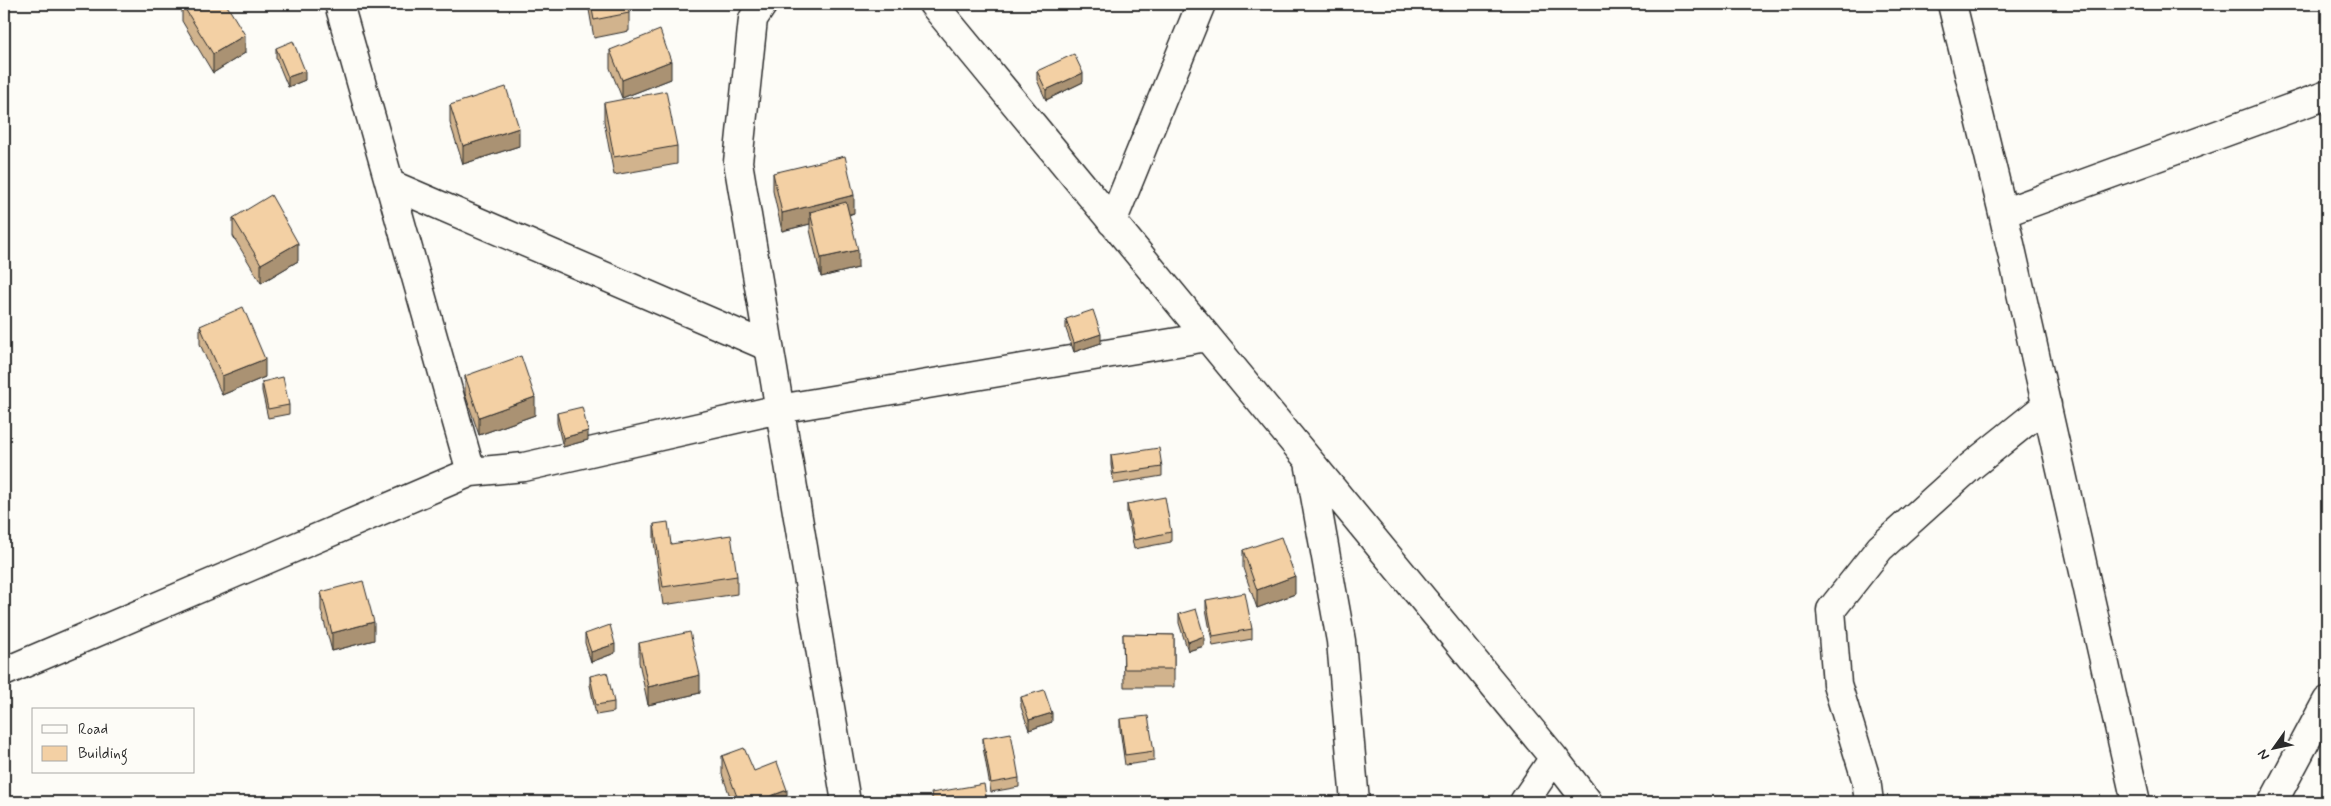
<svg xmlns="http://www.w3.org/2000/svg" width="2331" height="806" font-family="Mynerve,sans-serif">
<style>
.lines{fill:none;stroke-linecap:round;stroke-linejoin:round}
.minor-casing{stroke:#2b2b2b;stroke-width:31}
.minor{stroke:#fdfcf7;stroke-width:28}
.wall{fill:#d1b38d;stroke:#2b2b2b}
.shaded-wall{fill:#aa9273;stroke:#2b2b2b}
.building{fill:#f3d0a4;stroke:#2b2b2b}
</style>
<rect width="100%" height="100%" fill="#fdfcf7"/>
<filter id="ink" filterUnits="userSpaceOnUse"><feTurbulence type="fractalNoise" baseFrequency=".02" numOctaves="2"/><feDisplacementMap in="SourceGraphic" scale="10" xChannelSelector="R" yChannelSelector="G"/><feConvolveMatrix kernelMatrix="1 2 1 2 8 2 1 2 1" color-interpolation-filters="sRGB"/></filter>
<g filter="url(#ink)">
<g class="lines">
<g class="minor-casing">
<path id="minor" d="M 339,4 L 471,472
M 763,4 L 753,19 L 738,162 L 846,802
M 933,4 L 1554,758 L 1588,802
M 1952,4 L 2003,213 L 2136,802
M 390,184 L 769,347
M 2003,213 L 2327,95
M 1112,222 L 1201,4
M 1309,462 L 1341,641 L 1355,802
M 4,672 L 471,472 L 524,467 L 779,409 L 1207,337
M 1524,802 L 1554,758
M 1869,802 L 1866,779 L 1837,684 L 1831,610 L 1880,548 L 1970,467 L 2047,405
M 2273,802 L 2327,701"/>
</g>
<use href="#minor" class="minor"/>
</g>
<path class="wall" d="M 182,4 L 226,4 L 245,53 L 213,73 L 182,21 Z
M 588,4 L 628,4 L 629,13 L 629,31 L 594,38 Z
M 276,48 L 305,80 L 288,87 L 276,58 Z
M 610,50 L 671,79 L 622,98 L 610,68 Z
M 1037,71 L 1083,82 L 1046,100 L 1037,80 Z
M 604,103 L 677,146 L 677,164 L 614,175 L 604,121 Z
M 450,105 L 519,146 L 463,164 L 450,123 Z
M 773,173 L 854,213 L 849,215 L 858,268 L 821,277 L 810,230 L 810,224 L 782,231 L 773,191 Z
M 233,218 L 298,261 L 261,283 L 233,236 Z
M 1066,319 L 1101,343 L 1074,352 L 1066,329 Z
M 200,326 L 265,377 L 222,395 L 200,344 Z
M 465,376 L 535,415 L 479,435 L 465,394 Z
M 262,382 L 289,405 L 289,414 L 268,418 L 262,391 Z
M 557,413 L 588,440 L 563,447 L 557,423 Z
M 1111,455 L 1162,467 L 1162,476 L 1114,484 L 1111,465 Z
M 1127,504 L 1171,532 L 1171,542 L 1134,549 L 1127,513 Z
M 654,524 L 671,544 L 737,576 L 737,594 L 663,605 L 654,542 Z
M 1243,550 L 1295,594 L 1257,608 L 1243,568 Z
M 321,592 L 374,640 L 332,651 L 321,610 Z
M 1206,600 L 1252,629 L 1252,639 L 1213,646 L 1206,609 Z
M 1179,614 L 1204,646 L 1188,651 L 1179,623 Z
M 585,634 L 615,653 L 591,662 L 585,643 Z
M 1123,634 L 1174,635 L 1174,687 L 1124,687 Z
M 639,643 L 700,693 L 648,705 L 639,662 Z
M 590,676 L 614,702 L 614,712 L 596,715 L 590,685 Z
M 1021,697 L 1052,722 L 1029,730 L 1021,707 Z
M 1120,719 L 1154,751 L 1154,761 L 1125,765 L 1120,729 Z
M 983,738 L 1019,778 L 1019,787 L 991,792 L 983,747 Z
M 722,756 L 754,771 L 787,802 L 732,802 L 722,774 Z"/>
<path class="shaded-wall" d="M 245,35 L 245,53 L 213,73 L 213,54 Z
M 671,61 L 671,79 L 622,98 L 622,80 Z
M 305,71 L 305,80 L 288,87 L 288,77 Z
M 1083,73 L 1083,82 L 1046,100 L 1046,90 Z
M 519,128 L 519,146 L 463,164 L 463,146 Z
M 854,195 L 854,213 L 813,223 L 810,212 L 810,224 L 782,231 L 782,213 Z
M 298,243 L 298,261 L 261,283 L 261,264 Z
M 858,250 L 858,268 L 821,277 L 821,258 Z
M 1101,334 L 1101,343 L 1074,352 L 1074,343 Z
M 265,359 L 265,377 L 222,395 L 222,376 Z
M 535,397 L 535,415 L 479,435 L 479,417 Z
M 588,431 L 588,440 L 563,447 L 563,438 Z
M 1295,576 L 1295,594 L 1257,608 L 1257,590 Z
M 374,622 L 374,640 L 332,651 L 332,633 Z
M 1204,636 L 1204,646 L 1188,651 L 1188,642 Z
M 615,644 L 615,653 L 591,662 L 591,652 Z
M 700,675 L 700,693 L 648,705 L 648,687 Z
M 1052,713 L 1052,722 L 1029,730 L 1029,720 Z
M 787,790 L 787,802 L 755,802 Z"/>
<path class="building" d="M 182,4 L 226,4 L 245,35 L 213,54 Z
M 591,4 L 628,4 L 629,13 L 594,20 Z
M 660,30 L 671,61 L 622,80 L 610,50 Z
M 293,41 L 305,71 L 288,77 L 276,48 Z
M 1074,54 L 1083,73 L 1046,90 L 1037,71 Z
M 506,87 L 519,128 L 463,146 L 450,105 Z
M 666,91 L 677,146 L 614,157 L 604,103 Z
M 845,156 L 854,195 L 782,213 L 773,173 Z
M 271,195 L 298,243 L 261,264 L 233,218 Z
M 846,202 L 858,250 L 821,258 L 810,212 Z
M 243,307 L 265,359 L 222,376 L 200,326 Z
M 1093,310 L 1101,334 L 1074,343 L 1066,319 Z
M 521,356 L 535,397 L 479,417 L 465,376 Z
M 283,377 L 289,405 L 268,409 L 262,382 Z
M 582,407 L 588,431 L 563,438 L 557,413 Z
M 1159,448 L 1162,467 L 1114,474 L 1111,455 Z
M 1165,497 L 1171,532 L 1134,540 L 1127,504 Z
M 668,522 L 671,544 L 731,535 L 737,576 L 663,587 L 654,524 Z
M 1281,537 L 1295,576 L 1257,590 L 1243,550 Z
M 363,581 L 374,622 L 332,633 L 321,592 Z
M 1245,593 L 1252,629 L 1213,636 L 1206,600 Z
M 1196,609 L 1204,636 L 1188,642 L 1179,614 Z
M 610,625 L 615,644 L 591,652 L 585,634 Z
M 690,632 L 700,675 L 648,687 L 639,643 Z
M 1123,634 L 1174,635 L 1174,669 L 1124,669 Z
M 607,672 L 614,702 L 596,705 L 590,676 Z
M 1044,690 L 1052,713 L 1029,720 L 1021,697 Z
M 1148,716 L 1154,751 L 1125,755 L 1120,719 Z
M 1011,733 L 1019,778 L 991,783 L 983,738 Z
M 744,748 L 754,771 L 777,762 L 787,790 L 755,802 L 739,802 L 722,756 Z
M 984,784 L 987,802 L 933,802 L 931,793 Z"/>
</g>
<rect width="2331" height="806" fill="none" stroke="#fdfcf7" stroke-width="20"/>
<rect x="10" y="10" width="2311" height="786" fill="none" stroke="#2b2b2b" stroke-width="2" filter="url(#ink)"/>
<rect x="32" y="708" width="162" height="65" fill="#fdfcf7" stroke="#a9a8a5"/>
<rect x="42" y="725" width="25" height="8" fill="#fdfcf7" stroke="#a9a8a5"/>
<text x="78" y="734" font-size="15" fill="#2b2b2b">Road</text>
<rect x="42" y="746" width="25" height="15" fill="#f3d0a4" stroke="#a9a8a5"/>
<text x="78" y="758" font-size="15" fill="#2b2b2b">Building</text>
<g transform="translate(2274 748) rotate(237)" stroke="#fdfcf7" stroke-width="4" paint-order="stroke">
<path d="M0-4L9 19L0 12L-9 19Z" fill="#2b2b2b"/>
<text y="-8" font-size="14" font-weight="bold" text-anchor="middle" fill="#2b2b2b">N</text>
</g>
</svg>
